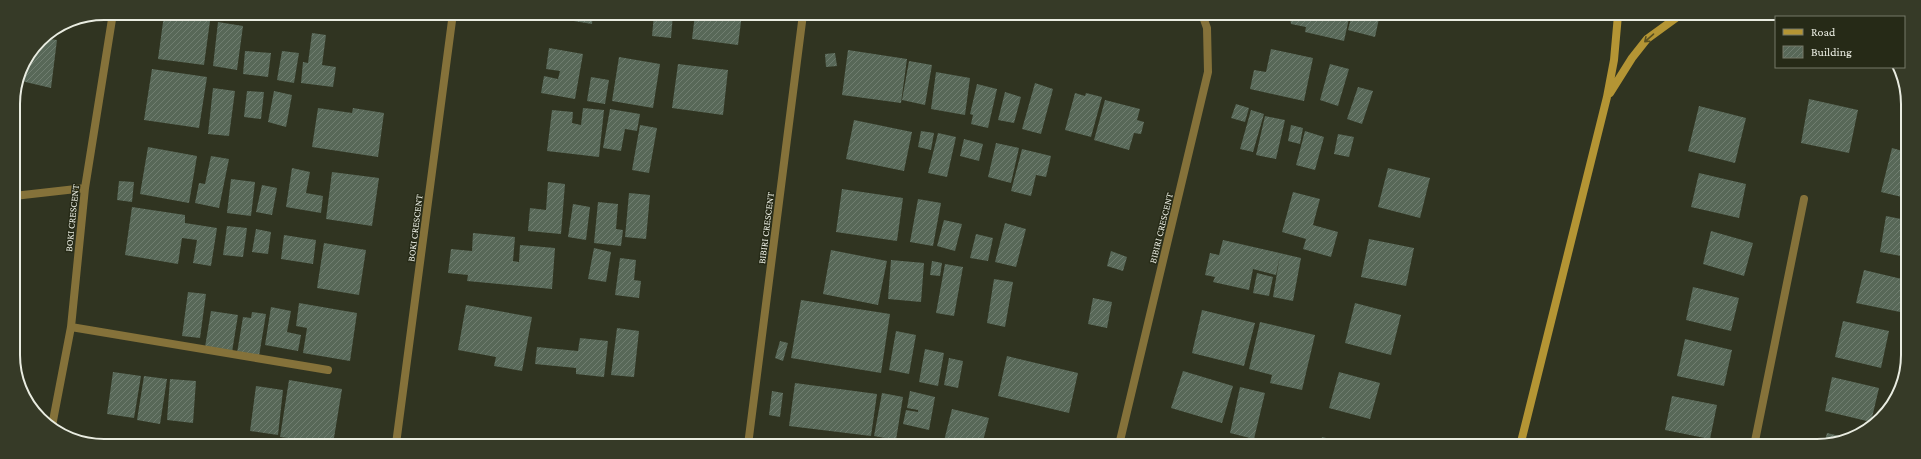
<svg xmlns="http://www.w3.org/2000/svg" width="1921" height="459" font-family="'Crimson Pro',serif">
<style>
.building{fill:url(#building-hatch)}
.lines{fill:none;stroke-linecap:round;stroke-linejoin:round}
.street{stroke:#85723a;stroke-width:8}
.secondary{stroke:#b49534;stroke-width:8}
.oneway{stroke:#584f21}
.labels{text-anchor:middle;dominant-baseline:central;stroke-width:3;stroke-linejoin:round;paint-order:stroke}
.street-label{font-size:10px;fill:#e9ece1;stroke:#262a17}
.rim{fill:none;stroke:#e9ece1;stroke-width:2}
</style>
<defs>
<pattern id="building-hatch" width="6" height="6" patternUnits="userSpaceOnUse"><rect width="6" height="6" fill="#586858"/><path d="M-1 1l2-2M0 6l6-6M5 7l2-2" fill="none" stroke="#707e70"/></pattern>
</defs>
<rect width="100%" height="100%" fill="#303421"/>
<path class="building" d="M 356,13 L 397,13 L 396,21 Z
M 505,13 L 543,13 L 542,21 Z
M 549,13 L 593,14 L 592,24 L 549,17 Z
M 626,14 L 643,14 L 642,17 Z
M 654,14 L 673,14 L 671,38 L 652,36 Z
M 695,14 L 742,14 L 738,45 L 692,39 Z
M 1277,14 L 1350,14 L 1344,41 L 1305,32 L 1306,27 L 1291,24 L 1290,18 L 1277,17 Z
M 1352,14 L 1380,14 L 1375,37 L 1348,30 Z
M 164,15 L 210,21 L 204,65 L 158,59 Z
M 218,22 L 243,26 L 237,70 L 213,66 Z
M 312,33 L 326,35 L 322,65 L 336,67 L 333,87 L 301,83 L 303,62 L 308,63 Z
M 43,38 L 57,40 L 51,88 L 17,80 L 20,69 Z
M 549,48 L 583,54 L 575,99 L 541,93 L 544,76 L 558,79 L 560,71 L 546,69 Z
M 1271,49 L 1313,58 L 1304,101 L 1250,89 L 1254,70 L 1266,72 Z
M 848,50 L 907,59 L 901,103 L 842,95 Z
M 245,51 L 271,53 L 268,77 L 243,74 Z
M 282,51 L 299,53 L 294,83 L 277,80 Z
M 835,53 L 837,66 L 826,67 L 825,54 Z
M 619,57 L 660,64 L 653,108 L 612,101 Z
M 909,61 L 932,65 L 925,105 L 902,100 Z
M 678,64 L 728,70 L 723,115 L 672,108 Z
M 1330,64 L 1349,69 L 1338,106 L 1320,100 Z
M 152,69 L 207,77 L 199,128 L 144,120 Z
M 936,72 L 970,78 L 965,115 L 931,109 Z
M 591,77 L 609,80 L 605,104 L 587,101 Z
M 1035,83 L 1053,89 L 1041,134 L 1022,129 Z
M 977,84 L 997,89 L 988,128 L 971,124 L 973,115 L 970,114 Z
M 1358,87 L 1373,91 L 1362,124 L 1347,119 Z
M 213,88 L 235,91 L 229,136 L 208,134 Z
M 247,91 L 264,92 L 261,119 L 244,117 Z
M 274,91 L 292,95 L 286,127 L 268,122 Z
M 1005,92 L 1021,97 L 1014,123 L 998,120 Z
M 1075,93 L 1085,96 L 1086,93 L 1102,97 L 1091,137 L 1065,130 Z
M 1809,99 L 1858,110 L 1849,153 L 1801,143 Z
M 1105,100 L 1140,109 L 1137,120 L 1144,122 L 1141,134 L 1134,133 L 1129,150 L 1094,140 Z
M 1236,104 L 1249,108 L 1245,122 L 1231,118 Z
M 1699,106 L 1746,118 L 1735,163 L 1688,151 Z
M 318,108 L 352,113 L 353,108 L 384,113 L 378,157 L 312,147 Z
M 583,108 L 604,110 L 599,157 L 547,151 L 552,110 L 573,112 L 572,123 L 581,125 Z
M 610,109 L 640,114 L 637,131 L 625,129 L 621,151 L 603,148 Z
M 1251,110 L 1264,114 L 1253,152 L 1240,149 Z
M 1265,116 L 1285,120 L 1276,159 L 1256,155 Z
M 854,120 L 912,132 L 904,171 L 846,159 Z
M 640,125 L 657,128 L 649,173 L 632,170 Z
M 1291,125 L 1303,128 L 1300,144 L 1288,141 Z
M 921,131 L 934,133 L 931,150 L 918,147 Z
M 1305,131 L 1324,137 L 1315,170 L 1296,165 Z
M 938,133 L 956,137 L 947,177 L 928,173 Z
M 1338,134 L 1354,137 L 1349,157 L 1334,154 Z
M 964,139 L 983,144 L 979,161 L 960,156 Z
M 996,143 L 1019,148 L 1011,183 L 988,177 Z
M 148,147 L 197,156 L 189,203 L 140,194 Z
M 1892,148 L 1906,152 L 1906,198 L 1881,192 Z
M 1022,149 L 1051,156 L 1046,177 L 1036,175 L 1031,196 L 1011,191 Z
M 211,156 L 229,159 L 219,208 L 195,203 L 199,183 L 205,184 Z
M 292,168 L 310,172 L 306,193 L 323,196 L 321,213 L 286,207 Z
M 1388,168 L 1430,178 L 1420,218 L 1378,207 Z
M 332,172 L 379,178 L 372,226 L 326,219 Z
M 1699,173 L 1746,184 L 1739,218 L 1691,207 Z
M 231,179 L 255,182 L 251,216 L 227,213 Z
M 119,181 L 134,182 L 132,202 L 117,200 Z
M 548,182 L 565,184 L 561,234 L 528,231 L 530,208 L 546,210 Z
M 262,185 L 277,188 L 272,215 L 256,212 Z
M 842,189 L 903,198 L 897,241 L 836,232 Z
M 1293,192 L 1320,199 L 1313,225 L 1338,232 L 1331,257 L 1303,249 L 1306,239 L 1282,232 Z
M 629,193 L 650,195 L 646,239 L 625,237 Z
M 918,199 L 941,203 L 933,246 L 910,242 Z
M 598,202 L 618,204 L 616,229 L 623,230 L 621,246 L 594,243 Z
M 573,204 L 590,207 L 586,240 L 568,237 Z
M 132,207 L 185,215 L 185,223 L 217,228 L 211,266 L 193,263 L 197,240 L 182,238 L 178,264 L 125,255 Z
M 1886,216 L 1906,220 L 1906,257 L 1880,252 Z
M 944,220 L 962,224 L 955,251 L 937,246 Z
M 1005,223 L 1026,229 L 1016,267 L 995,262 Z
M 227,226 L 247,228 L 243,257 L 223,255 Z
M 256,229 L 271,232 L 268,254 L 252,252 Z
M 1711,231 L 1753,243 L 1744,276 L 1703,264 Z
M 473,233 L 515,237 L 513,261 L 519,262 L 520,245 L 555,248 L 552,289 L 467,281 L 468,275 L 448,273 L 451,249 L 472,251 Z
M 976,234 L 993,238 L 988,261 L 970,258 Z
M 284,235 L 316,240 L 313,264 L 281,259 Z
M 1369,239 L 1414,248 L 1406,286 L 1361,277 Z
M 1223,240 L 1301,258 L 1293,301 L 1273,297 L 1280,255 L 1276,275 L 1253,269 L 1249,290 L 1213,282 L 1215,277 L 1205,275 L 1210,253 L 1219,255 Z
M 324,243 L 366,250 L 359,295 L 317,288 Z
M 594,248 L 611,252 L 606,282 L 588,279 Z
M 831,250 L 887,261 L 878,305 L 823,294 Z
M 1111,251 L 1127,257 L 1123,271 L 1107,266 Z
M 620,258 L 636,260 L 634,280 L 641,281 L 639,298 L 615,295 Z
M 891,260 L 924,263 L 921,302 L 888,299 Z
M 932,261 L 942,263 L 940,276 L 930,275 Z
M 945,264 L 963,267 L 954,316 L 936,313 Z
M 1864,270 L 1906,280 L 1905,313 L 1856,303 Z
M 1257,273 L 1273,277 L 1269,296 L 1253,293 Z
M 994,279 L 1013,282 L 1005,327 L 987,323 Z
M 1693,287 L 1739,298 L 1731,331 L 1686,320 Z
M 188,292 L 206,294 L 200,338 L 182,336 Z
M 1093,298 L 1112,302 L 1107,328 L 1088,324 Z
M 801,300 L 890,314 L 881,373 L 791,358 Z
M 299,303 L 357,313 L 350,361 L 303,353 L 307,328 L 296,326 Z
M 1355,303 L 1401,315 L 1391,355 L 1345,343 Z
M 466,305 L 532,317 L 522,371 L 494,366 L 496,357 L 458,350 Z
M 271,307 L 291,311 L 287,332 L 301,335 L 298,351 L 265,345 Z
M 1202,310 L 1255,323 L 1244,366 L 1192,353 Z
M 211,311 L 238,315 L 232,352 L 205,347 Z
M 252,312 L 266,314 L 259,356 L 237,353 L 243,317 L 251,318 Z
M 1843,321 L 1889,331 L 1881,368 L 1835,357 Z
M 1260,322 L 1315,335 L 1302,390 L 1270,383 L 1272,375 L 1249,369 Z
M 617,328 L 639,331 L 634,377 L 611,375 Z
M 896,331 L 916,335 L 909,374 L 889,370 Z
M 580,338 L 608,341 L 604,377 L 576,374 L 576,368 L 535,364 L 537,347 L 578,351 Z
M 1685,339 L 1732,350 L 1724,386 L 1677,376 Z
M 780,341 L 788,343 L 783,361 L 775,358 Z
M 925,349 L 944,353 L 938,386 L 919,382 Z
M 1007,356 L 1078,373 L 1069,413 L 998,396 Z
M 949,358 L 963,361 L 958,388 L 944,385 Z
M 1183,371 L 1233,386 L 1222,423 L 1171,408 Z
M 113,372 L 141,376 L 134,418 L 107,414 Z
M 1339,372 L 1380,383 L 1370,419 L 1329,408 Z
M 144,376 L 167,379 L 160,424 L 137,420 Z
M 1832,377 L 1879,388 L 1871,422 L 1825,411 Z
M 170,379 L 196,381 L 193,423 L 167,420 Z
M 289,380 L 342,389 L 333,444 L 280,437 Z
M 795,383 L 877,394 L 871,436 L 789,426 Z
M 256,386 L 283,390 L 278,435 L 250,431 Z
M 1240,387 L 1265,393 L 1254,439 L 1230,433 Z
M 772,391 L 783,393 L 780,417 L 769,415 Z
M 910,391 L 935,397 L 929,430 L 903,424 L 906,410 L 918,412 L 918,410 L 907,408 Z
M 882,393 L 903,397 L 896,440 L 874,436 Z
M 1672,396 L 1717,405 L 1710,439 L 1665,430 Z
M 952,409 L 989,418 L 982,445 L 943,445 Z
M 1827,433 L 1844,437 L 1824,445 Z
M 1322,437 L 1355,445 L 1320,445 Z"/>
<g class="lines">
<path class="street" d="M 14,196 L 85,188
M 71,327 L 328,370
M 52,426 L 71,327 L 85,188 L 113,13
M 396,444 L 453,13
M 748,445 L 803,14
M 1119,445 L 1208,72 L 1207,28 L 1202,14
M 1754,446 L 1804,199"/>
<path class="secondary" d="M 1610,93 L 1632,58 L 1647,39 L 1680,15
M 1520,446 L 1607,97 L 1614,60 L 1618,15"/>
</g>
<defs><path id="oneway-shaft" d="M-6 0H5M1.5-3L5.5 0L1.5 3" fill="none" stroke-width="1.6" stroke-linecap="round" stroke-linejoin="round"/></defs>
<use class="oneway" href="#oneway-shaft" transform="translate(1649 38) rotate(139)"/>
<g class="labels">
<g class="street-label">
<text transform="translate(72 218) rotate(-84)">BOKI CRESCENT</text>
<text transform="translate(415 228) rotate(-83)">BOKI CRESCENT</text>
<text transform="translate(766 228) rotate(-83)">BIBIRI CRESCENT</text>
<text transform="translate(1161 228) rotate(-76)">BIBIRI CRESCENT</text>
</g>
</g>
<path d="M0 0H1921V459H0ZM104 20H1817A84 84 0 0 1 1901 104V355A84 84 0 0 1 1817 439H104A84 84 0 0 1 20 355V104A84 84 0 0 1 104 20Z" fill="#363a27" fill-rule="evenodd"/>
<path class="rim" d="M104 20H1817A84 84 0 0 1 1901 104V355A84 84 0 0 1 1817 439H104A84 84 0 0 1 20 355V104A84 84 0 0 1 104 20Z"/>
<rect x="1775" y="16" width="130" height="52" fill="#262a17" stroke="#747868"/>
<rect x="1783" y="29" width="20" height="6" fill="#b49534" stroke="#747868"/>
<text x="1811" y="36" font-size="12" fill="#e9ece1">Road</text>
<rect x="1783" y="46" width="20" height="12" fill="url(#building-hatch)" stroke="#747868"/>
<text x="1811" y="56" font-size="12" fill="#e9ece1">Building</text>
</svg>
